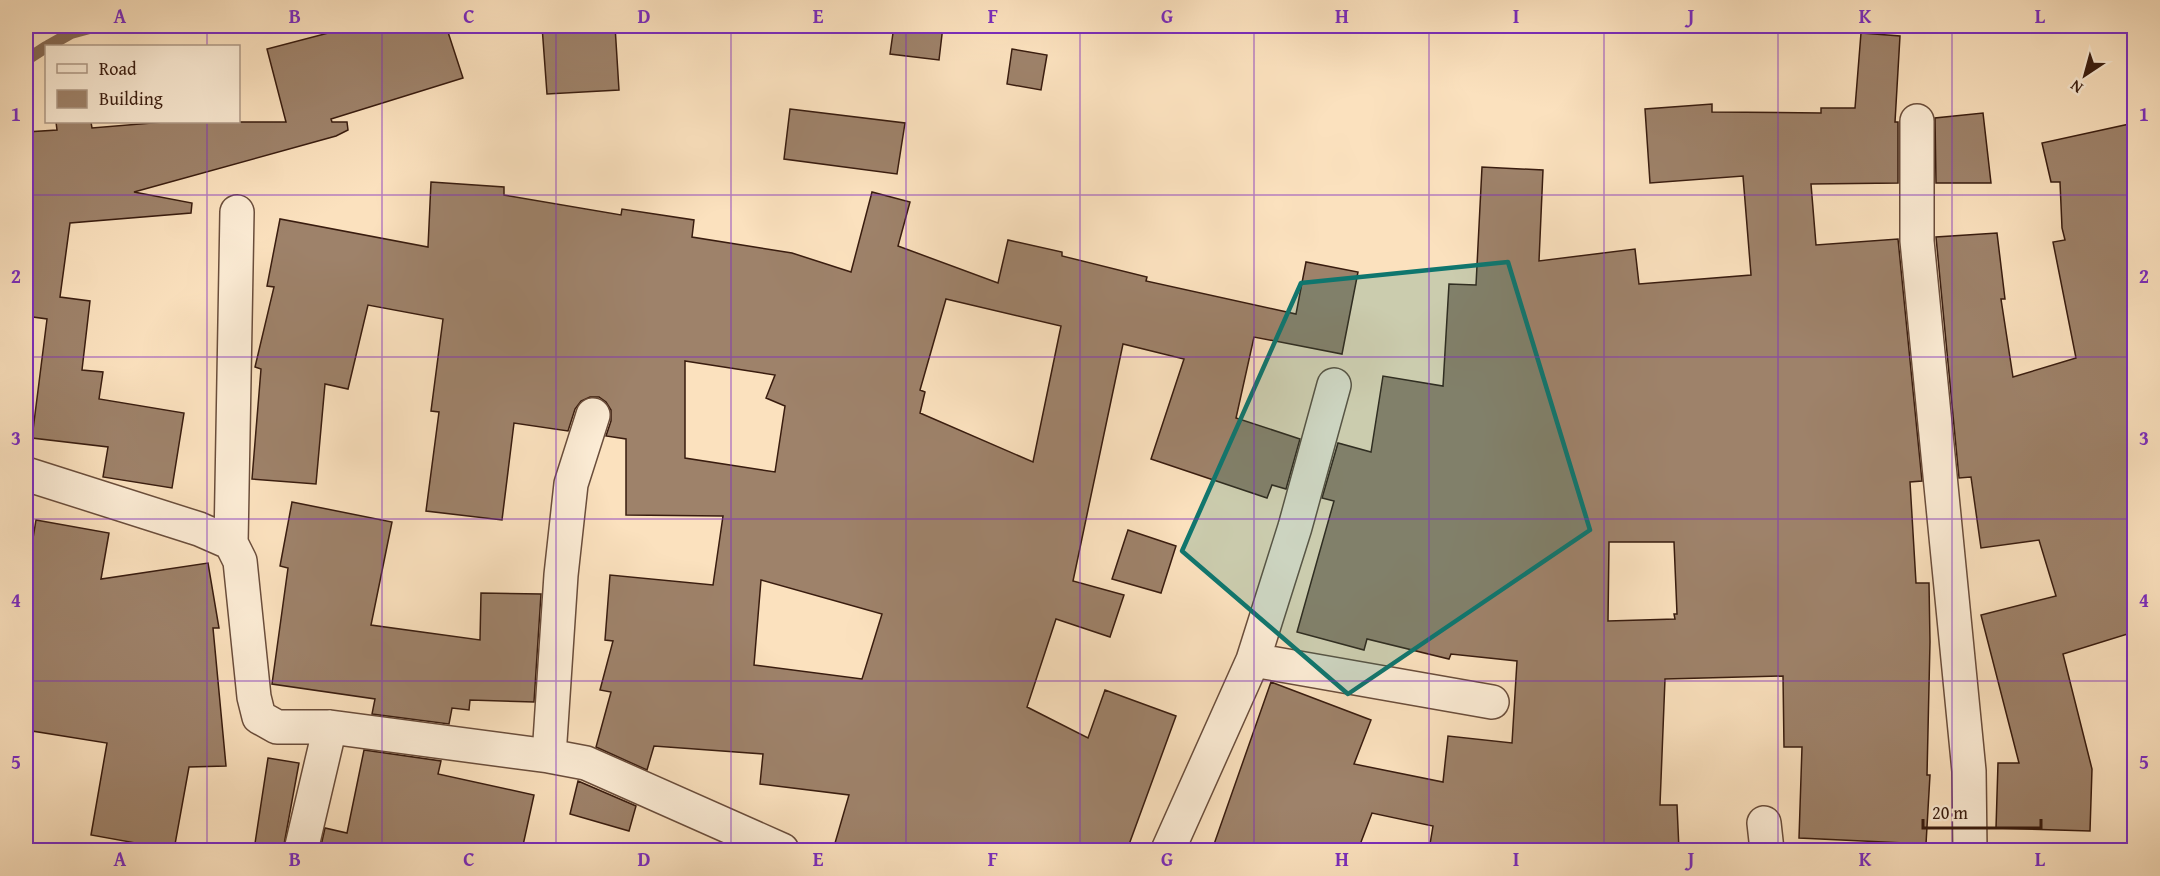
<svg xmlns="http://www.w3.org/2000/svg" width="2160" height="876" font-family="'Gentium Book Plus',serif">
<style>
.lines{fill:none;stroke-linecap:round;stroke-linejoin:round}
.stream{stroke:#866a54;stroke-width:12}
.building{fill:#9e826a;stroke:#391c0f;stroke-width:1.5;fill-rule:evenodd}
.minor-casing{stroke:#6a4d3b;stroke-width:36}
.minor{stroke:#fcecd5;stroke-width:33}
.marked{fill:#0f766e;fill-opacity:0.2;stroke:#0f766e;stroke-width:4.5;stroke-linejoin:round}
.grid{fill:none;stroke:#7b2cbf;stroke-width:1.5;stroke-opacity:0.55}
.neatline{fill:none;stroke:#7b2cbf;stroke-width:2}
.grid-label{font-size:20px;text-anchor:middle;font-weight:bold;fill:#7b2cbf}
</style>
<rect width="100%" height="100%" fill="#fbe1be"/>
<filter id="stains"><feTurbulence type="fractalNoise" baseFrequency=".00333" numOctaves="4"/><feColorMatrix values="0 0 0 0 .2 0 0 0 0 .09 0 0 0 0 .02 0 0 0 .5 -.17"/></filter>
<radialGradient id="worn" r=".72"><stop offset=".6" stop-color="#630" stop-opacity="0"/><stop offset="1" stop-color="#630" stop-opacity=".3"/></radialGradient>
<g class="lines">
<path class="stream" d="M 48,46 L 71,33 L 97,26
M 26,60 L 46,47"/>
</g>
<path class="building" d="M 355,26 L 446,26 L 463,78 L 331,119 L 332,122 L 347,122 L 348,130 L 336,136 L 134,192 L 192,203 L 191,213 L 70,223 L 60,297 L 90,301 L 82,370 L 103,372 L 99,399 L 184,413 L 172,488 L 103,477 L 108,447 L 32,438 L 47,319 L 26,316 L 26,132 L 57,130 L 56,122 L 91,122 L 92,128 L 164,122 L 286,122 L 267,49 Z
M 542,26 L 615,26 L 619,90 L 547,94 Z
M 894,26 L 943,26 L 939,60 L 890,54 Z
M 1861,33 L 1900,36 L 1895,122 L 1898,122 L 1898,183 L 1811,184 L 1816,245 L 1898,239 L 1922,481 L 1910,482 L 1916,583 L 1929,583 L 1930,642 L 1927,775 L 1930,775 L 1926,844 L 1799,838 L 1802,747 L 1784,747 L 1783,676 L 1665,679 L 1660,805 L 1677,805 L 1679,850 L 1429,850 L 1433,826 L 1372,813 L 1358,850 L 1212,850 L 1271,682 L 1371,720 L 1354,764 L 1443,782 L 1448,736 L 1512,743 L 1517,661 L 1451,654 L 1449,659 L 1367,639 L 1364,650 L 1297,632 L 1334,501 L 1322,498 L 1338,443 L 1371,452 L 1383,376 L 1443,386 L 1449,284 L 1476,285 L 1482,167 L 1543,170 L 1539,261 L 1635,249 L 1639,284 L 1751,275 L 1743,176 L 1650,183 L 1645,109 L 1712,104 L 1712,112 L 1821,113 L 1821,108 L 1855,108 ZM 1609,542 L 1674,542 L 1677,614 L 1674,614 L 1675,619 L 1608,621 Z
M 1012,49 L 1047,55 L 1041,90 L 1007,84 Z
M 790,109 L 905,123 L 897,174 L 784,159 Z
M 1983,113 L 1991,183 L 1936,183 L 1935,118 Z
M 2134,123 L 2134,632 L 2063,654 L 2092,769 L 2090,831 L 1996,828 L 1998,763 L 2019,763 L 1981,615 L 2056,596 L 2039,540 L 1981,548 L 1971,477 L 1959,478 L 1936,237 L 1997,233 L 2005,299 L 2001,299 L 2013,377 L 2076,358 L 2053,242 L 2065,240 L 2062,228 L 2060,182 L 2051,182 L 2042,143 Z
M 431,182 L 504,187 L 504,195 L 621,215 L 622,209 L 694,220 L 692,237 L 792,253 L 851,272 L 872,192 L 910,202 L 898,246 L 998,283 L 1008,240 L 1062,252 L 1062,256 L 1147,277 L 1146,281 L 1296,314 L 1306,262 L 1358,272 L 1342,354 L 1254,337 L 1236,418 L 1300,439 L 1286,489 L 1272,485 L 1267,498 L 1151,459 L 1184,359 L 1123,344 L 1073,581 L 1124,595 L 1110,637 L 1056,619 L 1027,707 L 1088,738 L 1105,690 L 1176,716 L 1127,850 L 833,850 L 849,795 L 760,784 L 763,754 L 654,746 L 647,770 L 596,747 L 611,692 L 600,690 L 613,641 L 605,640 L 610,575 L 713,585 L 723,516 L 626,515 L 626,439 L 606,436 L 611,421 L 611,410 L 606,402 L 599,397 L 590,397 L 581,401 L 575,409 L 568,431 L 514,423 L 502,520 L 426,511 L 439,412 L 431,411 L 443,319 L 368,305 L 348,389 L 325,384 L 316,484 L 252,479 L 261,369 L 255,367 L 274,287 L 267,286 L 280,219 L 428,247 ZM 946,299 L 1061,326 L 1033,462 L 920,413 L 925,392 L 920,390 ZM 685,361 L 775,375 L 766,398 L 785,406 L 775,472 L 685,458 ZM 761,580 L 882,614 L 862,679 L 754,665 Z
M 292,502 L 392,522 L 371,625 L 480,640 L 481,593 L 541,594 L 534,702 L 470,700 L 469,710 L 452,708 L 449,724 L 372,714 L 375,699 L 272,684 L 288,568 L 280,566 Z
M 36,520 L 109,533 L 101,579 L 208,563 L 219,628 L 213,628 L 226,766 L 189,767 L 174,850 L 91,835 L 107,743 L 26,730 L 26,581 Z
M 1128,530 L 1176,546 L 1161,593 L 1112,579 Z
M 364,750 L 441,761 L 438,774 L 534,795 L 522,850 L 462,850 L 428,843 L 427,850 L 320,850 L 325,828 L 347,833 Z
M 268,758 L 299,763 L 283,850 L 254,850 Z
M 578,781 L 636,806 L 629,831 L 570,814 Z"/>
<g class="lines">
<g class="minor-casing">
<path id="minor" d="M 1917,121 L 1917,241 L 1969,771 L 1970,850
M 237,212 L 231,543 L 240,561 L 254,697 L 259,717 L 277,727 L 330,727 L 549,756 L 586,763 L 782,850
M 26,474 L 199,529 L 231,543
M 1253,660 L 1492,702
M 549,756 L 561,575 L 571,484 L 593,415
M 1764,823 L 1767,850
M 301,850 L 330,727
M 1168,850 L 1253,660 L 1295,527 L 1334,385"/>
</g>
<use href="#minor" class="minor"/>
</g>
<path class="marked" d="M 1508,262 L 1590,530 L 1348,694 L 1182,551 L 1301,283 Z"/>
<path class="grid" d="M 207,26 L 207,46M 382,26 L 382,850M 556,26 L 556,850M 731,26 L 731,850M 906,26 L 906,850M 1080,26 L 1080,850M 1254,26 L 1254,850M 1429,26 L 1429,850M 1604,26 L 1604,850M 1778,26 L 1778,850M 1952,26 L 1952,850M 207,122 L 207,850M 26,195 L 2134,195M 26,357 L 2134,357M 26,519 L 2134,519M 26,681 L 2134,681"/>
<rect width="2160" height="876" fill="none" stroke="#fbe1be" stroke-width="66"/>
<rect x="45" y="45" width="195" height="78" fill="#fcecd5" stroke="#ae9986" stroke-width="1.5"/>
<rect x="57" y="64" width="30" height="9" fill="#fcecd5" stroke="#ae9986" stroke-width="1.5"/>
<text x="99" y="75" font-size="18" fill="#391c0f">Road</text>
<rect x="57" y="90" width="30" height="18" fill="#9e826a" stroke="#ae9986" stroke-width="1.5"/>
<text x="99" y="105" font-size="18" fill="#391c0f">Building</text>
<g transform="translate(2085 75) rotate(216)" stroke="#fcecd5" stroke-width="4.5" paint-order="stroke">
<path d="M0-4.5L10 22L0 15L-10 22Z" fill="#391c0f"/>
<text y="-9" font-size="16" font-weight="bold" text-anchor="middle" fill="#391c0f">N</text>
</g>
<path d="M1923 819v9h118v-9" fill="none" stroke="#391c0f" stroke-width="3"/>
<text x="1932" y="819" font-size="18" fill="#391c0f" stroke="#fcecd5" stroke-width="4.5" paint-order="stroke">20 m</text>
<rect x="33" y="33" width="2094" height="810" class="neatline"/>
<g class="grid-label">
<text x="120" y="23">A</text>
<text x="295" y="23">B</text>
<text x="469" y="23">C</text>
<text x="644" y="23">D</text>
<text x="818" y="23">E</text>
<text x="993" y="23">F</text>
<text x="1167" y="23">G</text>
<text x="1342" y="23">H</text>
<text x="1516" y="23">I</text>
<text x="1691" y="23">J</text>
<text x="1865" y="23">K</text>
<text x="2040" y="23">L</text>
<text x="16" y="121">1</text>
<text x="2144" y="121">1</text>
<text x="16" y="283">2</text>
<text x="2144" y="283">2</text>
<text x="16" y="445">3</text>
<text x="2144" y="445">3</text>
<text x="16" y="607">4</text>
<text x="2144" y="607">4</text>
<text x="16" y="769">5</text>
<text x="2144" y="769">5</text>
<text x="120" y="866">A</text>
<text x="295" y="866">B</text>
<text x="469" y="866">C</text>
<text x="644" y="866">D</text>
<text x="818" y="866">E</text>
<text x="993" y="866">F</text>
<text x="1167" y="866">G</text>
<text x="1342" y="866">H</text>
<text x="1516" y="866">I</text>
<text x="1691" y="866">J</text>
<text x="1865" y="866">K</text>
<text x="2040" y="866">L</text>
</g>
<rect width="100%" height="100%" filter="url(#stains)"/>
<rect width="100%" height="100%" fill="url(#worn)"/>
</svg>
